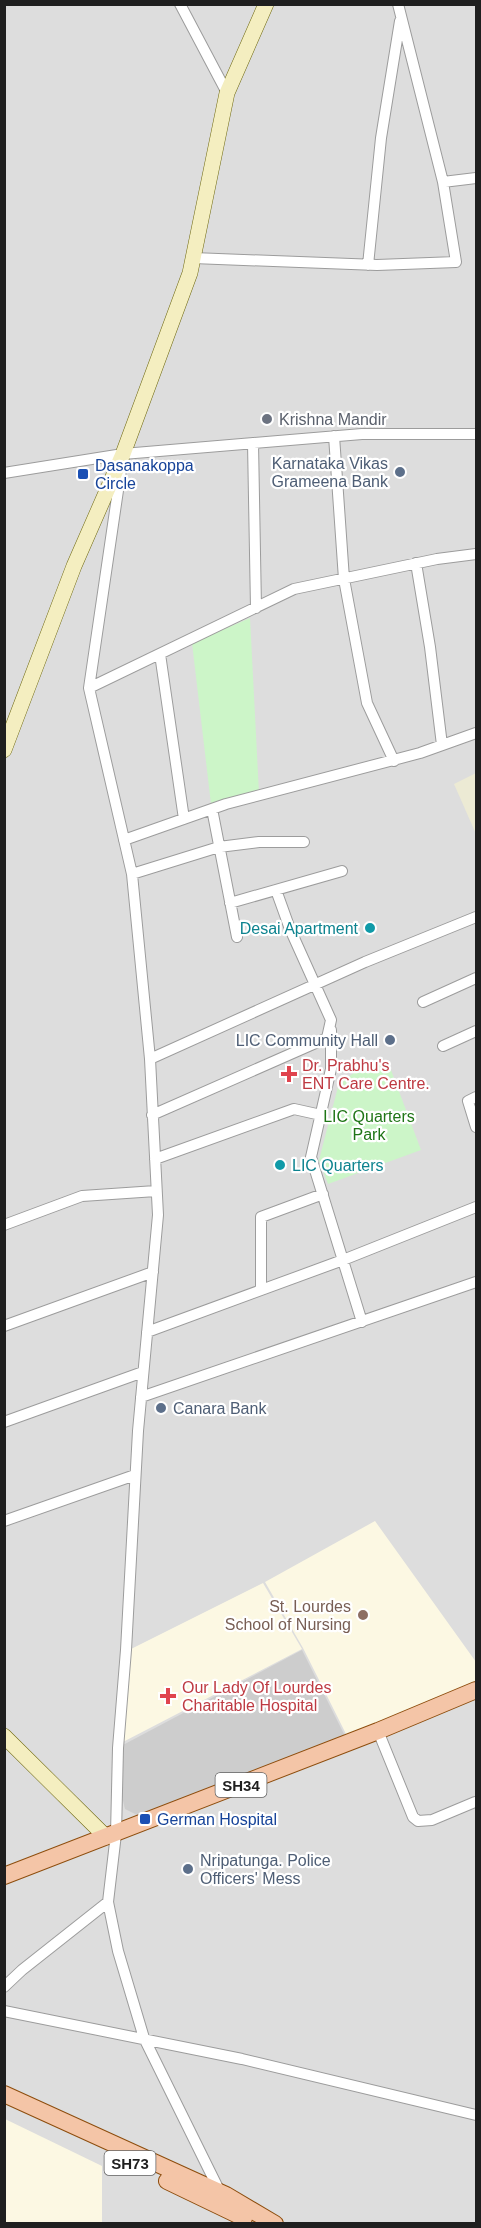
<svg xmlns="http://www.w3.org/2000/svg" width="481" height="2228" font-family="Helvetica,sans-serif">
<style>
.residential{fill:#ddd}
.education{fill:#fcf8e3}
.religious{fill:#cdcdcd}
.farmland{fill:#ecead4}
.park{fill:#ccf5c8}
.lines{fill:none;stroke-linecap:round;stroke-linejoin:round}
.street-casing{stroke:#9c9c9c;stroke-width:12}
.secondary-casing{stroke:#6e680f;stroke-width:16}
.primary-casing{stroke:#8d4d0d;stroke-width:18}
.street{stroke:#fff;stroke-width:10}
.secondary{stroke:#f4eec0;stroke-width:15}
.primary{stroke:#f4c5a7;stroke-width:16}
.worship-dot{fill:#6b7280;stroke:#fff;stroke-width:2}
.service-dot{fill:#5c6f8a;stroke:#fff;stroke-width:2}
.transit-dot{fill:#1a4fb4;stroke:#fff;stroke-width:2}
.culture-dot{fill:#0f9aa8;stroke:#fff;stroke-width:2}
.health-dot{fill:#e0444e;stroke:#fff;stroke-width:2}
.education-dot{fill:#8d6e63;stroke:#fff;stroke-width:2}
.labels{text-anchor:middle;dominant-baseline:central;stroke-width:4.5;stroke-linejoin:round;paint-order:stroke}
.shield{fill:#fff;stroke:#626262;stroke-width:1.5}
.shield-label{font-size:15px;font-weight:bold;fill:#1f1f1f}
.worship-label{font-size:16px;fill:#5b616d;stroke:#fff;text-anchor:start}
.service-label{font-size:16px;fill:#4e5e75;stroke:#fff;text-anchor:end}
.transit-label{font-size:16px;fill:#164399;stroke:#fff;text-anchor:start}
.culture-label{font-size:16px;fill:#0d838f;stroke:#fff;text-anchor:end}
.health-label{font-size:16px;fill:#be3a42;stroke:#fff;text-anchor:start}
.park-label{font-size:16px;fill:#1f7516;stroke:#fff}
.education-label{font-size:16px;fill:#785e54;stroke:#fff;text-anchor:end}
</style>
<rect width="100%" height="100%" fill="#efebe7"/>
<path class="residential" d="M 5,5 L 476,5 L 476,2223 L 5,2224 Z"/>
<path class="education" d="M 375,1521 L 476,1662 L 476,1685 L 348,1738 L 303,1648 L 265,1582 Z
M 263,1583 L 302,1649 L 121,1743 L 129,1650 Z
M 5,2119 L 102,2166 L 102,2223 L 5,2223 Z"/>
<path class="religious" d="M 302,1650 L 346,1738 L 145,1819 L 125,1809 L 119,1784 L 121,1746 Z"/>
<path class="farmland" d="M 476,773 L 476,834 L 454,784 Z"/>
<path class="park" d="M 250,618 L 259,793 L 211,804 L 192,643 Z
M 372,1061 L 391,1070 L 421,1150 L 328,1184 L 319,1160 L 339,1083 Z"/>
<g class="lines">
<g class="street-casing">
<path id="street" d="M 180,4 L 227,93
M 443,182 L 476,178
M 193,258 L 377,265 L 456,262 L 443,182 L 398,4
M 368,265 L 381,138 L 400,21
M 334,436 L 344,579 L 367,703 L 394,761
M 253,443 L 256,608
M 121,470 L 89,688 L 132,874 L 150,1059 L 365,962 L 476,917
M 4,473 L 123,454 L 362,434 L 476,434
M 416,563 L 430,647 L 442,745
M 160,654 L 184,819
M 89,688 L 294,589 L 437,559 L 476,554
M 212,809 L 237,937
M 124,840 L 226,804 L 420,753 L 476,733
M 132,874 L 219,847 L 259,842 L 304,842
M 230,903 L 342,871
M 423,1002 L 476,978
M 331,1030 L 331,1069 L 311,1157 L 362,1322
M 443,1046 L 476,1031
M 150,1059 L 158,1215 L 138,1431 L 126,1650 L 118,1748 L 116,1834 L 108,1902 L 118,1951 L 144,2038 L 220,2192
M 476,1097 L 468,1101 L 476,1127
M 152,1115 L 327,1038 L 331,1020 L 290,929 L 276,890
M 155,1159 L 294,1109 L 321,1115
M 4,1225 L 82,1196 L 156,1191
M 261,1290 L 261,1217 L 323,1194
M 4,1326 L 153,1272
M 147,1332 L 343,1260 L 476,1207
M 141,1397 L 476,1282
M 4,1422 L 143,1372
M 4,1521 L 135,1475
M 378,1731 L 413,1817 L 418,1821 L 432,1820 L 475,1802
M 4,1987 L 22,1970 L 108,1902
M 4,2011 L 242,2059 L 476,2115"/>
</g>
<g class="secondary-casing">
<path id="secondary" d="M 4,750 L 74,566 L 123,454 L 190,273 L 227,93 L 266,4
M 4,1736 L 106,1837"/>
</g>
<g class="primary-casing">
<path id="primary" d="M 4,1876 L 378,1731 L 476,1690
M 4,2094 L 226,2195 L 275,2224
M 167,2181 L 244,2218"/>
</g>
<use href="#street" class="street"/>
<use href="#secondary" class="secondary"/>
<use href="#primary" class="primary"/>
</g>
<circle class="worship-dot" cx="267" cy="419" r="6"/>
<g class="service-dot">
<circle cx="400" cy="472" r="6"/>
<circle cx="390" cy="1040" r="6"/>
<circle cx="161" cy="1408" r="6"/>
<circle cx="188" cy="1869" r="6"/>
</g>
<g class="transit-dot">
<rect x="77" y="468" width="12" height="12" rx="3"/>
<rect x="139" y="1813" width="12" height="12" rx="3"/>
</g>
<g class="culture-dot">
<circle cx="370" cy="928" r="6"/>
<circle cx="280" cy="1165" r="6"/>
</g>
<g class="health-dot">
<path d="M286 1065h6v6h6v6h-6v6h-6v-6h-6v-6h6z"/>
<path d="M165 1687h6v6h6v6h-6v6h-6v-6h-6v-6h6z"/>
</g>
<circle class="education-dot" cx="363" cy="1615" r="6"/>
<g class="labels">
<g class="shield">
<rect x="215.5" y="1773" width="51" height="24" rx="4.5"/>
<rect x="104.5" y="2151" width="51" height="24" rx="4.5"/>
</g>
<g class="shield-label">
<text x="241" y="1785">SH34</text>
<text x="130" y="2163">SH73</text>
</g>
<g class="worship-label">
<text x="279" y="419">Krishna Mandir</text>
</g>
<g class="service-label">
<text x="388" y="463">Karnataka Vikas<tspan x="388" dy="18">Grameena Bank</tspan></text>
<text x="378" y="1040">LIC Community Hall</text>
<text x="173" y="1408" text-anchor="start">Canara Bank</text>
<text x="200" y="1860" text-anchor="start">Nripatunga. Police<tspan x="200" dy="18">Officers' Mess</tspan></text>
</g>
<g class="transit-label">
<text x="95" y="465">Dasanakoppa<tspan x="95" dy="18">Circle</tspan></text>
<text x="157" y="1819">German Hospital</text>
</g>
<g class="culture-label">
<text x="358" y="928">Desai Apartment</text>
<text x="292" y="1165" text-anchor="start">LIC Quarters</text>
</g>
<g class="health-label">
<text x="302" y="1065">Dr. Prabhu's<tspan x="302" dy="18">ENT Care Centre.</tspan></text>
<text x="182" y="1687">Our Lady Of Lourdes<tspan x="182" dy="18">Charitable Hospital</tspan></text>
</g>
<g class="park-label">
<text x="369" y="1116">LIC Quarters<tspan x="369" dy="18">Park</tspan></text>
</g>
<g class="education-label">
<text x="351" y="1606">St. Lourdes<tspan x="351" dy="18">School of Nursing</tspan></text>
</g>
</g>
<rect width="481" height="2228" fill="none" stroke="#1f1f1f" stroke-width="12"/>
</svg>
